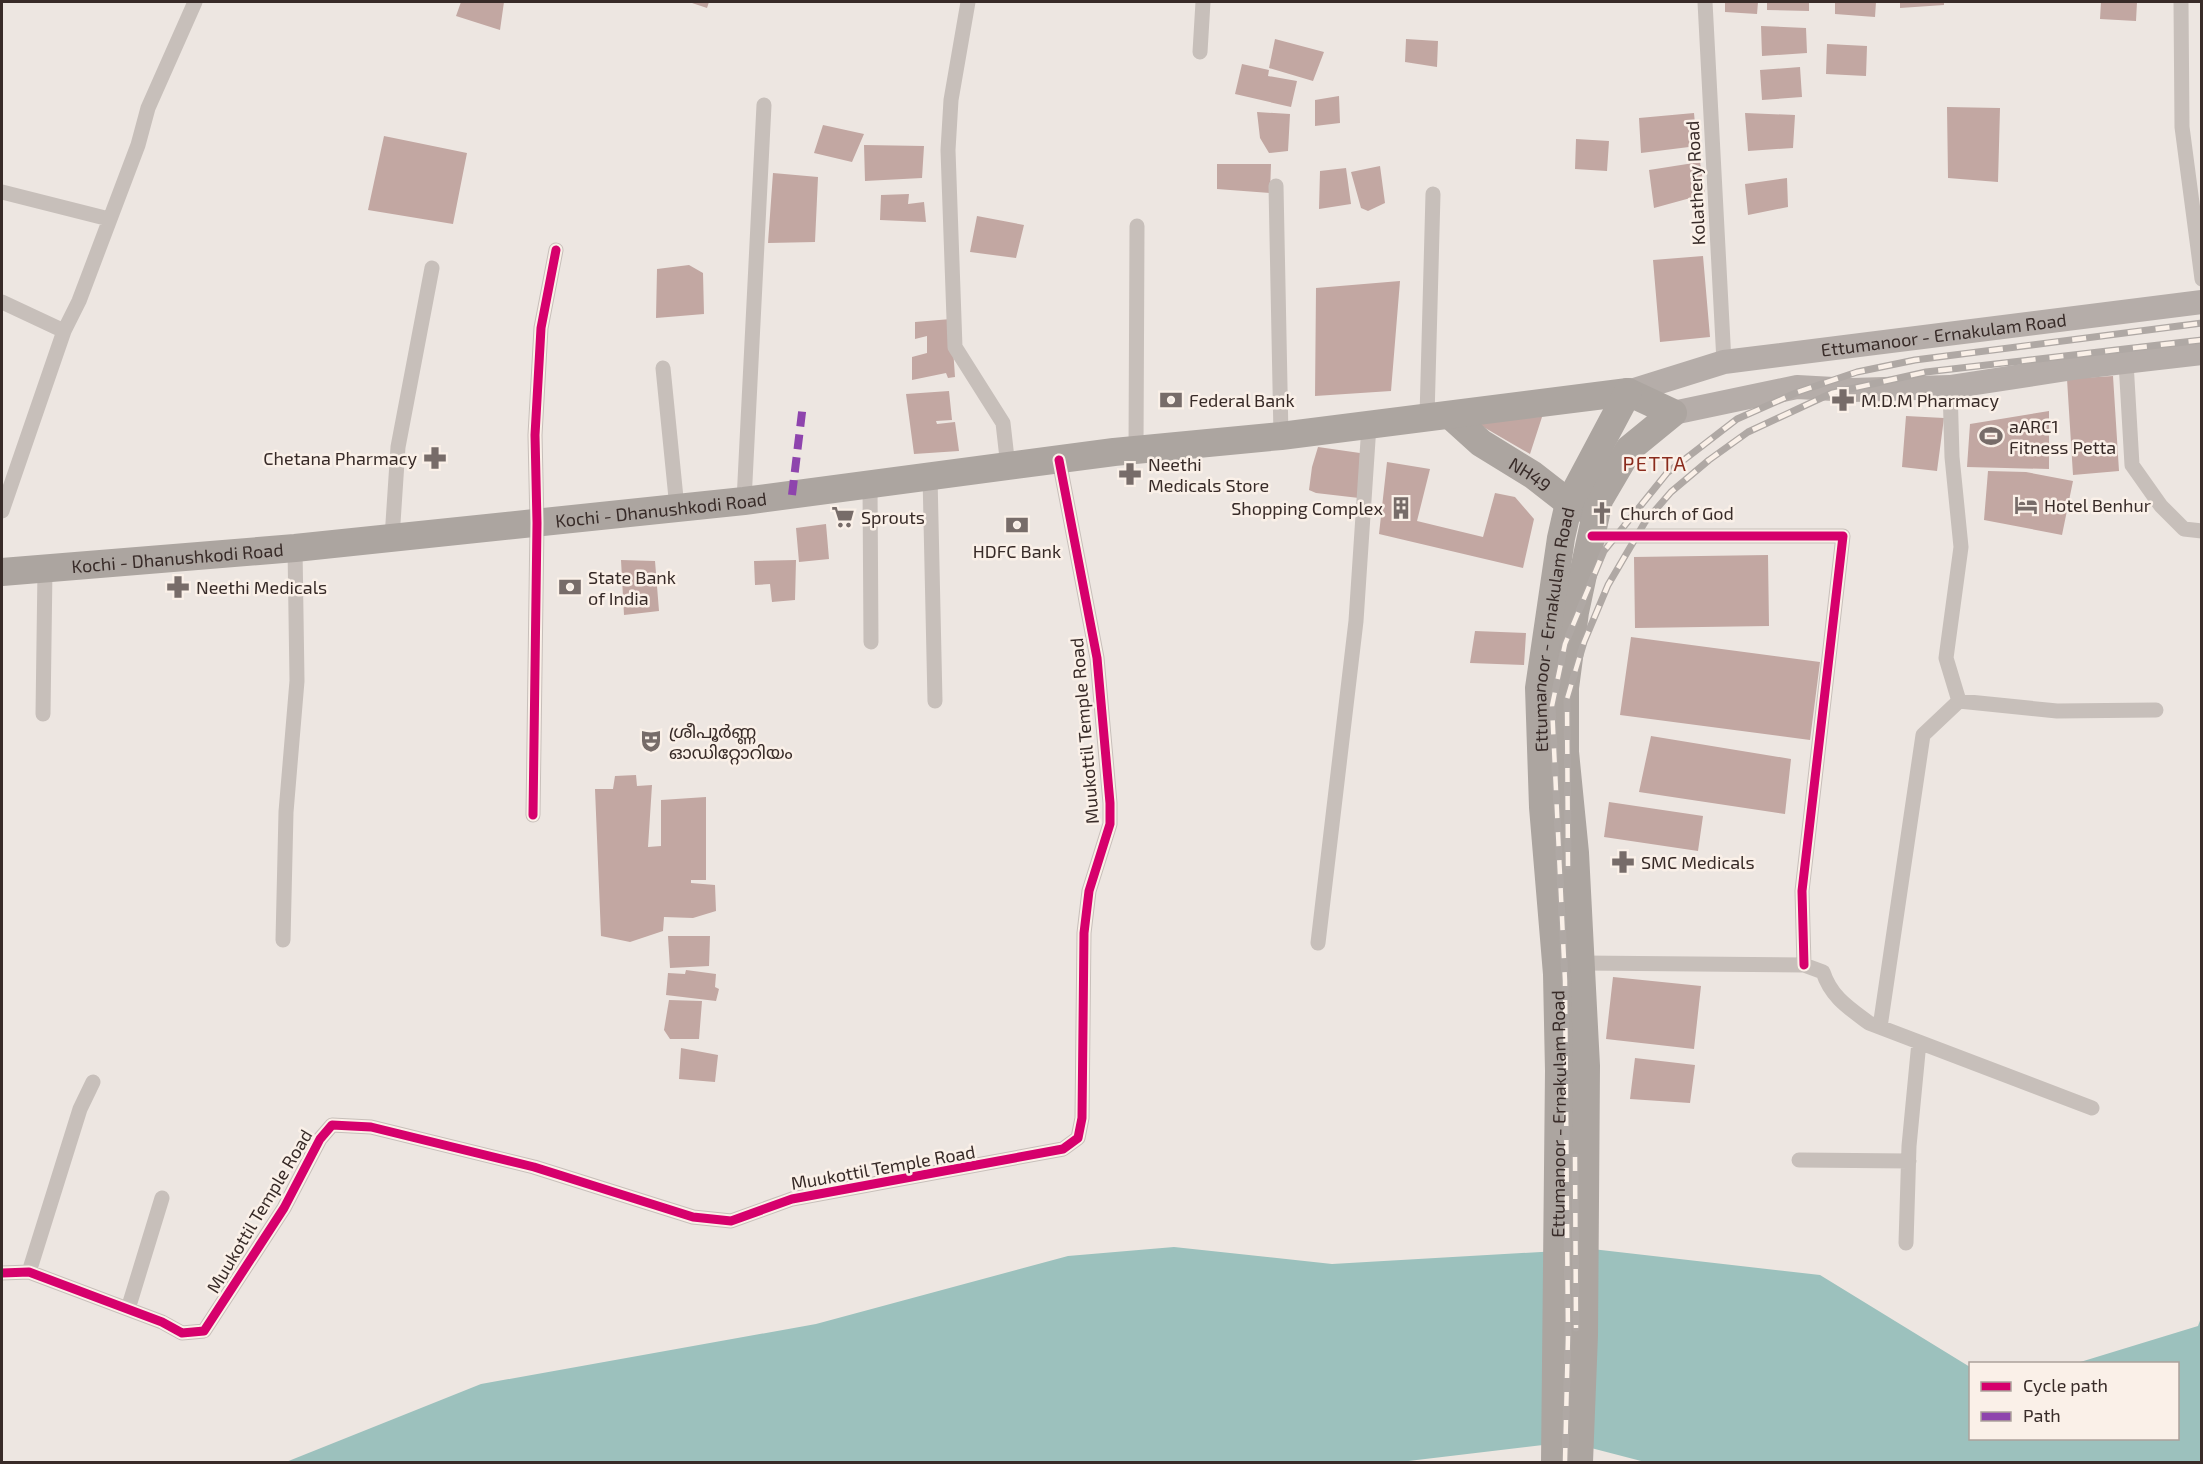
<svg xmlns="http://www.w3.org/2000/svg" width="2203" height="1464" font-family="'Exo 2','Noto Sans Malayalam',sans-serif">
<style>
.water{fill:#9cc1bd}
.building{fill:#c2a7a2}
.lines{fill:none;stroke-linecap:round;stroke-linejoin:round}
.street{stroke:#c7bfba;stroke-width:15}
.primary{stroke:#b5ada9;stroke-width:24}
.highway{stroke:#aca5a0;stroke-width:28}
.rail-casing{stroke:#afa8a4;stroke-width:7}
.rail{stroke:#faf0e8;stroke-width:4.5;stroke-dasharray:14;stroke-linecap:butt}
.quiet{stroke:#8e44ad;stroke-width:8;stroke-dasharray:15 8;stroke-linecap:butt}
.cycleway-casing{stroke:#faf0e8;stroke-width:13}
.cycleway{stroke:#d6006c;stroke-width:9}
.labels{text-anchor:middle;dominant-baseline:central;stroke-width:5;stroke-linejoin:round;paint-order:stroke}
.street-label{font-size:18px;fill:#382b28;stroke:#faf0e8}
.poi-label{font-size:18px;fill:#382b28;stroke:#faf0e8;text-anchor:start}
.neighbourhood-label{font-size:20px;letter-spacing:1.5px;fill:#8a2b1d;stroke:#faf0e8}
</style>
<rect width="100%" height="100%" fill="#ede6e1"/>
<path class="water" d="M 1174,1247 L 1332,1264 L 1592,1249 L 1820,1275 L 1970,1367 L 1970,1438 L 2178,1438 L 2178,1364 L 2077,1363 L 2198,1326 L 2201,1318 L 2201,1462 L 1645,1462 L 1568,1442 L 1400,1462 L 286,1462 L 481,1384 L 816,1324 L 1068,1256 Z"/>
<path class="building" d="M 461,2 L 504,2 L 500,30 L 456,16 Z
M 689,2 L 709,2 L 707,8 Z
M 1725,2 L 1758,2 L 1757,14 L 1725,12 Z
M 1767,2 L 1809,2 L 1809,11 L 1767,10 Z
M 1835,2 L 1876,2 L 1875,17 L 1835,14 Z
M 1900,2 L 1944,2 L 1944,5 L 1900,8 Z
M 2101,2 L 2137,2 L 2136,21 L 2100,19 Z
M 1761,26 L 1806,28 L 1807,53 L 1762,56 Z
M 1275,39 L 1324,52 L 1313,81 L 1269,68 Z
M 1406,39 L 1438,41 L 1437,67 L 1405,62 Z
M 1827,44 L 1867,46 L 1866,76 L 1826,74 Z
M 1242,64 L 1269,70 L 1268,76 L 1297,81 L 1291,107 L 1235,94 Z
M 1800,67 L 1802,97 L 1762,100 L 1760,70 Z
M 1339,96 L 1340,123 L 1315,126 L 1315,100 Z
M 1947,107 L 2000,108 L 1998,182 L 1948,178 Z
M 1257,112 L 1290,114 L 1288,151 L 1269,153 L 1260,138 Z
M 1694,113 L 1697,146 L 1641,153 L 1639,118 Z
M 1745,113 L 1795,115 L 1793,148 L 1748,151 Z
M 823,125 L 864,134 L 852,162 L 814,153 Z
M 384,136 L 467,153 L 453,224 L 368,210 Z
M 1576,139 L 1609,141 L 1607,171 L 1575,169 Z
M 864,145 L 924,146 L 922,178 L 865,181 Z
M 1700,162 L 1705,194 L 1654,208 L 1649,170 Z
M 1217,164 L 1271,164 L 1270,193 L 1217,189 Z
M 1380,166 L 1385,203 L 1368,211 L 1361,208 L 1351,172 Z
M 1346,168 L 1351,204 L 1319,209 L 1320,171 Z
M 773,173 L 818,177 L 815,242 L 768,243 Z
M 1787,178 L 1788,207 L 1748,215 L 1745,184 Z
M 909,194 L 908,204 L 924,202 L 926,222 L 880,220 L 881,195 Z
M 977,216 L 1024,225 L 1016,258 L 970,252 Z
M 1703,256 L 1710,337 L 1660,342 L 1653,260 Z
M 689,265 L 703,273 L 704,314 L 656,318 L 657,269 Z
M 1400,281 L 1391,391 L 1315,396 L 1316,288 Z
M 951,319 L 955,377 L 948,378 L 946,373 L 912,380 L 912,357 L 927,353 L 927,336 L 915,339 L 915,322 Z
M 2113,376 L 2119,471 L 2073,475 L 2067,379 Z
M 949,391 L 952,420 L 936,421 L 937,424 L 955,422 L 959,451 L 914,454 L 906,394 Z
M 2049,411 L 2049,469 L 1967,467 L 1970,424 Z
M 1906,416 L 1944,418 L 1937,471 L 1902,467 Z
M 1542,417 L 1530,454 L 1468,418 Z
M 1318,447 L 1360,453 L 1359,498 L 1316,493 L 1309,490 L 1312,467 Z
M 1387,462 L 1430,469 L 1417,521 L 1483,537 L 1495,493 L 1515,497 L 1534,519 L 1523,568 L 1379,534 Z
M 1988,471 L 2026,472 L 2073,481 L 2062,535 L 1984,520 Z
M 826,524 L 829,559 L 799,562 L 796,528 Z
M 1768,555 L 1769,626 L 1635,628 L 1634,557 Z
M 621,560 L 655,561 L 659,611 L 624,615 Z
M 796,560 L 795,600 L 772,602 L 770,584 L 755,585 L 754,561 Z
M 1475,631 L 1526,633 L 1524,665 L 1470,663 Z
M 1631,637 L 1820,662 L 1810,740 L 1620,715 Z
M 1651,736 L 1791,759 L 1785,814 L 1639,792 Z
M 636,775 L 637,786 L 652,785 L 648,847 L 661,846 L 661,800 L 706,797 L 706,880 L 691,880 L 691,883 L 715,885 L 716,911 L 693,918 L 664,917 L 663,931 L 630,942 L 601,936 L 595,789 L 613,789 L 615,776 Z
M 1609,802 L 1703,816 L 1698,851 L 1604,837 Z
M 668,936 L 710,936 L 709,966 L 670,968 Z
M 686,970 L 716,974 L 715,987 L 719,989 L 716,1001 L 666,995 L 668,973 L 685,974 Z
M 1613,977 L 1701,986 L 1694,1049 L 1606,1039 Z
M 669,1000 L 702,1001 L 699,1039 L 670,1039 L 664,1030 Z
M 681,1048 L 718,1055 L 715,1082 L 679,1079 Z
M 1635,1058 L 1695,1065 L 1690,1103 L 1630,1099 Z"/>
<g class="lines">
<path class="street" d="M 968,2 L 951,100 L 948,150 L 955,347 L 1003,423 L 1008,467
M 1705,2 L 1724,362
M 2181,2 L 2182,127 L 2202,279
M 1200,52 L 1203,2
M 1276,186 L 1281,436
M 2,192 L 109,219
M 2,302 L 64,331
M 2126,362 L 2132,465 L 2161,506 L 2184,529 L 2202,531
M 663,368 L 677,508
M 1427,417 L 1433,194
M 1136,450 L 1137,226
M 930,476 L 935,701
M 870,485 L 871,642
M 744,501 L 764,105
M 2,511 L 64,331 L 79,301 L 138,145 L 148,108 L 195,2
M 1592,536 L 1843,536 L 1802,891 L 1804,965
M 392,538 L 398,447 L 432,268
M 1959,701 L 2057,711 L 2156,710
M 43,714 L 45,569
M 533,815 L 537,523 L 535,435 L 541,328 L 556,250
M 283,940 L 286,812 L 297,681 L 295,548
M 1318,943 L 1356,621 L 1369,425
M 1582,963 L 1804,965 L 1823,972 C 1831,997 1849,1008 1869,1023 L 2092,1108
M 1880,1027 L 1923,735 L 1959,701 L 1946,658 L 1961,547 L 1952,457 L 1950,387
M 1799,1160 L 1909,1161
M 1906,1243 L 1909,1146 L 1919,1042
M 29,1272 L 80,1109 L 93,1082
M 2,1273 L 29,1272 L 162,1322 L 182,1333 L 204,1331 L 284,1208 L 320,1139 L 332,1125 L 371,1127 L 534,1167 L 693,1217 L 731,1221 L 792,1199 L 1063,1149 L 1078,1138 L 1082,1118 L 1084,933 L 1089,891 L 1110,824 L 1110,803 L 1097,658 L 1059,460
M 128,1309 L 162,1198"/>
<g class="primary">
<path id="s1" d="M 1628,392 L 1724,362 L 2202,302"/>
<path d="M 1673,413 L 1797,387 L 1852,390 L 1950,387 L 2080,367 L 2202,353"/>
</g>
<g class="highway">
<path id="s2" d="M 1450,415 L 1481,443 L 1533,475 L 1569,503 L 1586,509"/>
<path id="s3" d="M 2,572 L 295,548 L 744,501 L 1114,452 L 1281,436 L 1628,392 L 1673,413 L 1629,449 L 1599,500 L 1575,612 L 1565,688 L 1565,752 L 1575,853 L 1586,1066 L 1584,1335 L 1579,1462"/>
<path id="s4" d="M 1555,1462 L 1559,1071 L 1557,974 L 1543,807 L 1539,688 L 1561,538 L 1569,503 L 1628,392"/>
</g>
<g class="rail-casing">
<path id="rail" d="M 1568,866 L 1567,699 L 1584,642 L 1608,585 L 1645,522 L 1671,492 L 1709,460 L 1748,432 L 1832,393 L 1926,372 L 2202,340
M 1575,1157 L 1576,1328
M 1565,1462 L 1568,1336 L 1565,981 L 1552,706 L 1565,644 L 1604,551 L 1667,473 L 1737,419 L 1798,392 L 1857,372 L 1915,360 L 2202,323"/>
</g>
<use href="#rail" class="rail"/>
<path class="quiet" d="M 792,495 L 803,404"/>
<g class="cycleway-casing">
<path id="cycleway" d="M 1592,536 L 1843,536 L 1802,891 L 1804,965
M 533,815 L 537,523 L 535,435 L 541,328 L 556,250
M 2,1273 L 29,1272 L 162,1322 L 182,1333 L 204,1331 L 284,1208 L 320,1139 L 332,1125 L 371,1127 L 534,1167 L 693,1217 L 731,1221 L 792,1199 L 1063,1149 L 1078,1138 L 1082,1118 L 1084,933 L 1089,891 L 1110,824 L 1110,803 L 1097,658 L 1059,460"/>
</g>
<use href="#cycleway" class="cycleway"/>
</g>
<defs>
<g id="bank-bare" transform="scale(1.8)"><path d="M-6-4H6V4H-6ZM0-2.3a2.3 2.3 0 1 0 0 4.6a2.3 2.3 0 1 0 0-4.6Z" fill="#776c69" stroke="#faf0e8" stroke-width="2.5" paint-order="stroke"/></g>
<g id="pharmacy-bare" transform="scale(1.8)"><path d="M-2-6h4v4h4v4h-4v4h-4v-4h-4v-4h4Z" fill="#776c69" stroke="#faf0e8" stroke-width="2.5" paint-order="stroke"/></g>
<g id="stadium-bare" transform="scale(1.8)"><path d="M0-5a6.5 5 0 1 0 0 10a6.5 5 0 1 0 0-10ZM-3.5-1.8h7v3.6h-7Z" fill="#776c69" stroke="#faf0e8" stroke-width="2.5" paint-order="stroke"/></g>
<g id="hotel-bare" transform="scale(1.8)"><path d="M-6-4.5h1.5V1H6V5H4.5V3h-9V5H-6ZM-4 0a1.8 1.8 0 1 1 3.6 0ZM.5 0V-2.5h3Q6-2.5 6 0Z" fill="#776c69" stroke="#faf0e8" stroke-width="2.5" paint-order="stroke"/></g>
<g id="building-bare" transform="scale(1.8)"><path d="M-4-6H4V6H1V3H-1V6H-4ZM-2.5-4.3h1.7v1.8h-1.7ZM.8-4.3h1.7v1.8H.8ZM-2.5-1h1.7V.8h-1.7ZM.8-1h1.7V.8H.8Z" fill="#776c69" stroke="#faf0e8" stroke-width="2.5" paint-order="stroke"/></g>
<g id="church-bare" transform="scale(1.8)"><path d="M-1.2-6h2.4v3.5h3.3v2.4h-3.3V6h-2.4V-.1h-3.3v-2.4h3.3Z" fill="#776c69" stroke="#faf0e8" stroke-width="2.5" paint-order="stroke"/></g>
<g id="supermarket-bare" transform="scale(1.8)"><path d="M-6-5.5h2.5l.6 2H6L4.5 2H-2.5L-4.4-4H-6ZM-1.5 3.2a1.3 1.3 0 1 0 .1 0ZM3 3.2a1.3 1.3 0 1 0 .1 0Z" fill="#776c69" stroke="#faf0e8" stroke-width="2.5" paint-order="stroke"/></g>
<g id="theatre-bare" transform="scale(1.8)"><path d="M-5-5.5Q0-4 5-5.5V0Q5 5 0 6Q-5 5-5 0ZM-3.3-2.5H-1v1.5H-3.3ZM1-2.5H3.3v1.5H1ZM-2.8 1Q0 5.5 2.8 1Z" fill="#776c69" stroke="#faf0e8" stroke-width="2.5" paint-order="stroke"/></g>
</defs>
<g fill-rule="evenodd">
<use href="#bank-bare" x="1171" y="400"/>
<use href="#pharmacy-bare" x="1843" y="400"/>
<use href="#stadium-bare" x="1991" y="436"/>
<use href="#pharmacy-bare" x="435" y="458"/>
<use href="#pharmacy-bare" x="1130" y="474"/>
<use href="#hotel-bare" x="2026" y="505"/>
<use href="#building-bare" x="1401" y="508"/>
<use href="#church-bare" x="1602" y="513"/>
<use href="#supermarket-bare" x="843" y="517"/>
<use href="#bank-bare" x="1017" y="525"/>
<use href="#pharmacy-bare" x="178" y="587"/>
<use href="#bank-bare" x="570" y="587"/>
<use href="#theatre-bare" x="651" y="741"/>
<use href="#pharmacy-bare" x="1623" y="862"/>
</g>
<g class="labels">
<g class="street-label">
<text transform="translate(1695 183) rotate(-93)">Kolathery Road</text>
<text stroke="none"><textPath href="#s1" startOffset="322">Ettumanoor - Ernakulam Road</textPath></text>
<text stroke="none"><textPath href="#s2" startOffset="100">NH49</textPath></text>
<text stroke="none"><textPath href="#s3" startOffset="662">Kochi - Dhanushkodi Road</textPath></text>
<text stroke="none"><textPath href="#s3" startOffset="176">Kochi - Dhanushkodi Road</textPath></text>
<text stroke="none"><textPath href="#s4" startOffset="834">Ettumanoor - Ernakulam Road</textPath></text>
<text transform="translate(1084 731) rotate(-95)">Muukottil Temple Road</text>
<text stroke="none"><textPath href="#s4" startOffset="348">Ettumanoor - Ernakulam Road</textPath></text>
<text transform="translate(883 1167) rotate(-10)">Muukottil Temple Road</text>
<text transform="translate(259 1211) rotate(-59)">Muukottil Temple Road</text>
</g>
<g class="poi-label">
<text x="1189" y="400">Federal Bank</text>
<text x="1861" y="400">M.D.M Pharmacy</text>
<text x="2009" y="426">aARC1<tspan x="2009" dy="21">Fitness Petta</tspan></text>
<text x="417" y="458" text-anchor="end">Chetana Pharmacy</text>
<text x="1148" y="464">Neethi<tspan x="1148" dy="21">Medicals Store</tspan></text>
<text x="2044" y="505">Hotel Benhur</text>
<text x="1383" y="508" text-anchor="end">Shopping Complex</text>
<text x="1620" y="513">Church of God</text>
<text x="861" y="517">Sprouts</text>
<text x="1017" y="551" text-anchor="middle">HDFC Bank</text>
<text x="588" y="577">State Bank<tspan x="588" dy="21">of India</tspan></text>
<text x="196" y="587">Neethi Medicals</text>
<text x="669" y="731">ശ്രീപൂർണ്ണ<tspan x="669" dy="21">ഓഡിറ്റോറിയം</tspan></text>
<text x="1641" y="862">SMC Medicals</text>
</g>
<g class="neighbourhood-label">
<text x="1655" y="463">PETTA</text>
</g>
</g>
<rect width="2203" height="1464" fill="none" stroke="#382b28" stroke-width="6"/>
<rect x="1969" y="1362" width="210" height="78" fill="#faf0e8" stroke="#aca19b" stroke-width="1.5"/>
<rect x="1981" y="1382" width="30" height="9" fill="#d6006c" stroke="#aca19b" stroke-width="1.5"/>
<text x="2023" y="1392" font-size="18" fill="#382b28">Cycle path</text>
<rect x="1981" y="1412" width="30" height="9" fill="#8e44ad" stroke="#aca19b" stroke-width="1.5"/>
<text x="2023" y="1422" font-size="18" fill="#382b28">Path</text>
</svg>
